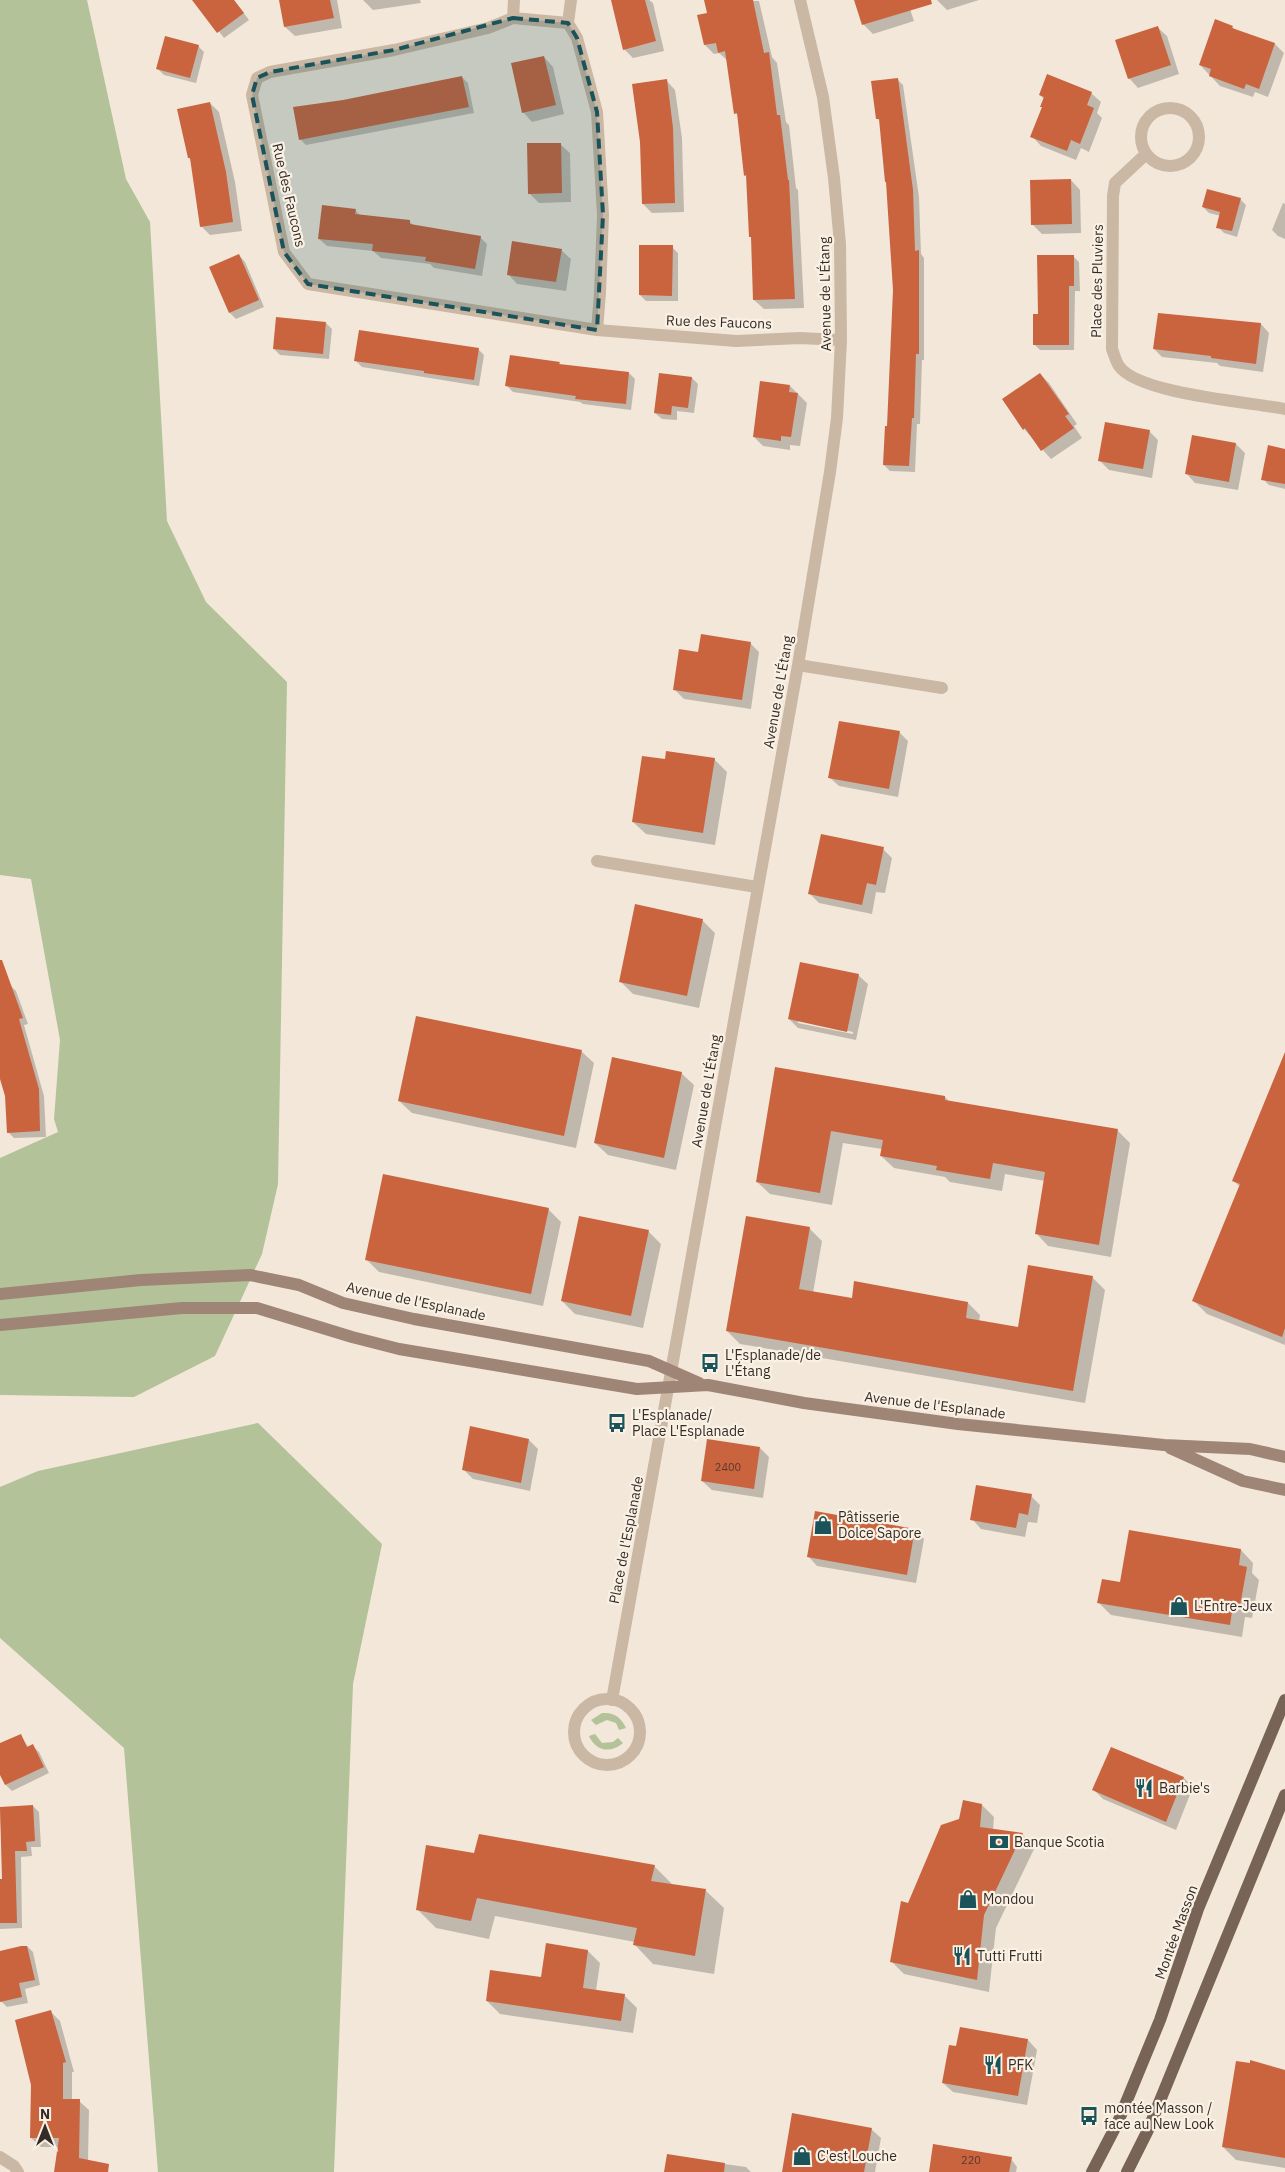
<svg xmlns="http://www.w3.org/2000/svg" width="1285" height="2172" font-family="'IBM Plex Sans',sans-serif">
<style>
.green{fill:#b3c298}
.shadow{fill:#0003;fill-rule:evenodd}
.building{fill:#ca643f}
.lines{fill:none;stroke-linecap:round;stroke-linejoin:round}
.street{stroke:#cab7a4;stroke-width:12}
.secondary{stroke:#9e8576;stroke-width:12}
.primary{stroke:#786357;stroke-width:12}
.marked{fill:#1a5359;fill-opacity:0.2;stroke:#1a5359;stroke-width:4;stroke-dasharray:10 6;stroke-linejoin:round}
.labels{text-anchor:middle;dominant-baseline:central;stroke-width:4.5;stroke-linejoin:round;paint-order:stroke}
.number-label{font-size:11px;fill:#5b392c}
.street-label{font-size:14px;fill:#362b26;stroke:#faf1e5}
.poi-label{font-size:14px;fill:#362b26;stroke:#faf1e5;text-anchor:start}
</style>
<rect width="100%" height="100%" fill="#f2e7d9"/>
<path class="green" d="M 0,0 L 87,0 L 126,179 L 150,222 L 167,521 L 206,602 L 287,682 L 278,1184 L 262,1254 L 215,1356 L 134,1397 L 0,1395 L 0,1158 L 58,1132 L 54,1119 L 60,1040 L 31,879 L 0,875 Z
M 258,1423 L 382,1544 L 353,1684 L 334,2172 L 158,2172 L 124,1748 L 0,1638 L 0,1487 L 38,1471 Z
M 602,1713 C 614,1712 621,1717 626,1728 L 619,1730 L 616,1723 L 607,1720 L 596,1725 L 591,1720 Z
M 595,1734 L 602,1743 L 613,1742 L 618,1738 L 623,1743 C 610,1754 596,1751 589,1736 Z"/>
<path class="shadow" d="M 195,0 L 234,0 L 249,20 L 224,38 Z
M 281,0 L 337,0 L 342,28 L 295,36 L 285,27 Z
M 363,0 L 420,0 L 421,3 L 373,10 Z
M 619,0 L 649,0 L 653,3 L 664,51 L 633,58 L 624,49 Z
M 705,0 L 759,1 L 772,57 L 777,63 L 786,122 L 789,125 L 796,188 L 798,190 L 804,308 L 764,309 L 754,300 L 753,239 L 751,237 L 748,178 L 745,175 L 739,116 L 735,113 L 728,61 L 719,53 L 714,54 L 705,45 L 709,14 Z
M 856,0 L 907,0 L 914,21 L 873,34 L 864,25 Z
M 937,0 L 979,0 L 947,10 Z
M 1157,27 L 1167,36 L 1179,74 L 1138,88 L 1129,78 Z
M 1232,27 L 1236,30 L 1275,44 L 1284,53 L 1268,97 L 1255,92 L 1253,97 L 1220,86 L 1200,65 Z
M 198,46 L 204,52 L 196,83 L 164,75 L 158,69 Z
M 544,57 L 553,67 L 564,114 L 532,122 L 523,112 Z
M 462,77 L 468,83 L 474,113 L 306,145 L 300,139 L 343,101 Z
M 897,79 L 903,85 L 919,197 L 921,254 L 924,258 L 924,360 L 922,360 L 920,424 L 917,424 L 915,472 L 890,471 L 884,465 L 889,428 L 894,290 L 888,184 L 886,182 L 880,121 L 878,119 Z
M 666,80 L 675,90 L 682,138 L 684,212 L 652,213 L 643,204 Z
M 1091,93 L 1101,102 L 1097,113 L 1102,118 L 1089,152 L 1081,148 L 1076,160 L 1041,146 L 1032,136 L 1043,108 L 1041,106 L 1044,99 L 1040,95 Z
M 210,103 L 219,112 L 235,182 L 242,231 L 210,235 L 201,226 L 191,160 L 189,158 Z
M 560,144 L 570,153 L 571,202 L 539,203 L 530,194 Z
M 1071,180 L 1080,190 L 1081,233 L 1042,234 L 1032,224 Z
M 1240,199 L 1246,205 L 1237,237 L 1224,233 L 1218,227 L 1221,216 L 1209,213 L 1203,207 Z
M 1283,203 L 1285,204 L 1285,239 L 1278,236 L 1272,230 Z
M 355,210 L 361,216 L 409,221 L 414,226 L 480,237 L 487,244 L 482,276 L 434,268 L 430,264 L 381,258 L 373,251 L 327,246 L 319,239 Z
M 672,247 L 678,253 L 678,301 L 646,301 L 640,295 Z
M 561,250 L 571,259 L 566,291 L 517,284 L 508,274 Z
M 239,255 L 245,262 L 264,307 L 236,319 L 230,313 L 211,267 Z
M 1073,256 L 1079,262 L 1080,291 L 1075,291 L 1074,350 L 1040,350 L 1034,344 L 1039,315 Z
M 326,323 L 332,329 L 329,359 L 280,355 L 274,349 Z
M 1261,324 L 1269,333 L 1263,372 L 1220,366 L 1217,363 L 1162,357 L 1154,349 Z
M 478,349 L 484,355 L 479,386 L 362,367 L 356,361 Z
M 559,363 L 562,366 L 629,373 L 635,379 L 631,410 L 583,404 L 580,402 L 513,392 L 507,386 Z
M 1040,374 L 1049,383 L 1077,424 L 1074,426 L 1082,438 L 1051,459 L 1024,429 L 1003,400 Z
M 692,378 L 698,384 L 694,413 L 677,411 L 677,420 L 662,419 L 655,413 Z
M 790,386 L 807,403 L 800,446 L 790,445 L 790,450 L 763,446 L 754,437 Z
M 1149,431 L 1158,440 L 1152,478 L 1109,470 L 1100,461 Z
M 1236,444 L 1245,453 L 1238,490 L 1195,483 L 1186,473 Z
M 1285,450 L 1285,489 L 1269,485 L 1263,479 Z
M 750,643 L 759,652 L 751,709 L 684,699 L 674,689 L 699,654 Z
M 899,732 L 908,741 L 898,797 L 839,786 L 829,777 Z
M 714,759 L 727,772 L 715,845 L 646,834 L 633,822 L 666,761 Z
M 883,849 L 892,858 L 885,893 L 876,892 L 872,914 L 819,903 L 810,894 Z
M 702,920 L 715,933 L 699,1008 L 633,994 L 620,981 Z
M 858,975 L 868,984 L 856,1040 L 798,1028 L 789,1019 ZM 798,1020 L 853,1032 L 853,1034 L 798,1023 Z
M 10,985 L 16,991 L 28,1024 L 24,1025 L 44,1096 L 46,1137 L 14,1138 L 8,1132 L 6,1096 L 0,1074 L 0,988 Z
M 581,1051 L 594,1063 L 576,1148 L 412,1113 L 399,1101 Z
M 1285,1061 L 1285,1345 L 1207,1314 L 1194,1301 L 1240,1187 L 1234,1181 Z
M 776,1068 L 945,1097 L 950,1102 L 1118,1131 L 1130,1143 L 1111,1257 L 1048,1246 L 1036,1233 L 1045,1181 L 1005,1174 L 1002,1191 L 950,1182 L 945,1177 L 894,1168 L 881,1156 L 882,1149 L 843,1143 L 832,1205 L 770,1194 L 757,1182 Z
M 681,1073 L 694,1085 L 676,1170 L 608,1155 L 595,1143 Z
M 548,1209 L 561,1222 L 543,1306 L 379,1272 L 366,1259 Z
M 809,1228 L 822,1241 L 813,1293 L 853,1299 L 968,1303 L 980,1315 L 979,1322 L 1019,1329 L 1092,1277 L 1105,1290 L 1085,1403 L 740,1344 L 727,1331 Z
M 648,1231 L 661,1244 L 643,1328 L 575,1314 L 562,1301 Z
M 529,1440 L 538,1449 L 530,1491 L 473,1479 L 463,1469 Z
M 760,1448 L 769,1457 L 763,1498 L 712,1490 L 702,1481 Z
M 1031,1496 L 1040,1505 L 1037,1523 L 1028,1522 L 1025,1537 L 981,1529 L 972,1519 Z
M 915,1530 L 924,1539 L 916,1583 L 817,1566 L 808,1556 Z
M 1241,1550 L 1253,1563 L 1252,1573 L 1259,1580 L 1252,1618 L 1245,1617 L 1242,1637 L 1111,1615 L 1099,1603 L 1121,1583 Z
M 20,1735 L 29,1748 L 33,1746 L 39,1752 L 49,1773 L 12,1791 L 6,1785 L 0,1772 L 0,1745 Z
M 1184,1778 L 1193,1787 L 1176,1830 L 1103,1799 L 1094,1790 Z
M 982,1805 L 994,1817 L 993,1830 L 1022,1834 L 1035,1847 L 996,1928 L 989,1992 L 904,1974 L 891,1961 L 909,1904 L 960,1820 Z
M 33,1806 L 39,1812 L 41,1847 L 31,1847 L 32,1856 L 21,1857 L 22,1928 L 0,1929 L 0,1880 L 3,1880 L 0,1808 Z
M 475,1854 L 654,1866 L 673,1885 L 705,1890 L 724,1908 L 714,1974 L 653,1964 L 635,1945 L 635,1942 L 495,1916 L 489,1939 L 436,1928 L 418,1910 Z
M 547,1945 L 588,1951 L 600,1963 L 596,1991 L 624,1995 L 637,2008 L 633,2033 L 500,2014 L 487,2001 L 542,1978 Z
M 27,1946 L 33,1952 L 40,1985 L 25,1989 L 28,2003 L 7,2007 L 1,2001 L 0,1995 L 0,1952 Z
M 51,2012 L 60,2021 L 74,2072 L 72,2072 L 72,2100 L 79,2101 L 89,2110 L 88,2161 L 99,2172 L 55,2172 L 59,2147 L 41,2147 L 31,2138 Z
M 1028,2040 L 1037,2050 L 1027,2105 L 953,2092 L 943,2083 L 957,2047 Z
M 1251,2062 L 1285,2071 L 1285,2168 L 1236,2160 L 1223,2147 Z
M 871,2129 L 881,2138 L 875,2172 L 783,2172 Z
M 668,2156 L 746,2167 L 751,2172 L 665,2172 Z
M 1011,2159 L 1017,2167 L 1016,2172 L 930,2172 Z"/>
<path class="building" d="M 192,0 L 234,0 L 244,13 L 217,33 Z
M 279,0 L 330,0 L 334,18 L 284,27 Z
M 611,0 L 645,0 L 656,41 L 623,50 Z
M 704,0 L 753,0 L 764,53 L 769,52 L 777,115 L 780,115 L 788,180 L 789,180 L 795,299 L 753,300 L 751,237 L 749,237 L 746,175 L 744,176 L 737,113 L 734,114 L 725,51 L 718,53 L 716,43 L 704,45 L 697,15 L 707,13 Z
M 854,0 L 931,0 L 932,4 L 862,25 Z
M 1215,19 L 1233,26 L 1232,28 L 1275,43 L 1259,89 L 1246,84 L 1244,89 L 1209,76 L 1211,69 L 1199,65 Z
M 1158,26 L 1171,65 L 1128,79 L 1115,40 Z
M 165,36 L 199,45 L 190,78 L 156,69 Z
M 544,56 L 556,105 L 522,113 L 511,63 Z
M 1047,74 L 1092,92 L 1087,105 L 1094,108 L 1080,144 L 1071,140 L 1067,151 L 1030,137 L 1042,107 L 1040,107 L 1044,97 L 1039,95 Z
M 462,76 L 469,107 L 299,140 L 293,107 L 343,100 Z
M 898,78 L 913,190 L 915,251 L 919,250 L 919,354 L 916,354 L 914,418 L 912,418 L 909,466 L 883,465 L 885,426 L 887,426 L 893,290 L 886,182 L 885,182 L 879,119 L 876,119 L 871,81 Z
M 667,79 L 673,128 L 675,203 L 642,204 L 640,142 L 632,84 Z
M 210,102 L 226,172 L 233,222 L 200,227 L 190,158 L 188,158 L 177,109 Z
M 527,143 L 561,143 L 562,193 L 528,194 Z
M 1071,179 L 1072,224 L 1031,225 L 1030,180 Z
M 1207,189 L 1241,198 L 1232,231 L 1216,228 L 1220,212 L 1202,207 Z
M 322,205 L 356,209 L 355,214 L 410,220 L 410,224 L 481,236 L 475,269 L 425,261 L 426,257 L 372,251 L 373,244 L 318,239 Z
M 512,241 L 562,249 L 556,282 L 507,275 Z
M 639,245 L 673,245 L 672,296 L 639,295 Z
M 239,254 L 259,300 L 229,313 L 209,267 Z
M 1037,255 L 1074,255 L 1074,286 L 1069,286 L 1069,345 L 1033,345 L 1033,314 L 1038,314 Z
M 1158,313 L 1261,323 L 1256,364 L 1211,358 L 1211,356 L 1153,349 Z
M 276,317 L 326,322 L 323,354 L 273,349 Z
M 359,330 L 479,348 L 474,380 L 424,373 L 424,371 L 354,361 Z
M 510,355 L 560,362 L 559,364 L 629,372 L 626,404 L 575,399 L 576,396 L 505,386 Z
M 659,373 L 692,377 L 688,408 L 672,406 L 671,415 L 654,413 Z
M 1040,373 L 1069,414 L 1065,416 L 1074,428 L 1041,451 L 1025,428 L 1023,430 L 1002,399 Z
M 760,381 L 790,385 L 789,392 L 798,393 L 791,437 L 781,436 L 781,441 L 753,437 Z
M 1105,422 L 1150,430 L 1143,469 L 1098,461 Z
M 1192,435 L 1236,443 L 1229,482 L 1185,474 Z
M 1268,445 L 1285,449 L 1285,484 L 1261,480 Z
M 701,634 L 751,642 L 742,700 L 673,690 L 679,649 L 698,652 Z
M 839,721 L 900,731 L 889,789 L 828,778 Z
M 666,751 L 715,758 L 703,833 L 632,822 L 642,756 L 665,759 Z
M 821,834 L 884,847 L 876,885 L 867,883 L 862,905 L 808,894 Z
M 635,904 L 703,919 L 687,996 L 619,982 Z
M 0,960 L 2,960 L 23,1018 L 19,1019 L 39,1089 L 40,1131 L 7,1133 L 5,1096 L 0,1079 Z
M 800,962 L 859,974 L 847,1032 L 788,1019 Z
M 416,1016 L 582,1050 L 564,1136 L 398,1101 Z
M 1285,1052 L 1285,1328 L 1282,1337 L 1192,1301 L 1240,1184 L 1232,1181 Z
M 612,1057 L 682,1072 L 664,1158 L 594,1143 Z
M 775,1067 L 945,1096 L 945,1100 L 1118,1129 L 1099,1245 L 1035,1234 L 1045,1172 L 993,1163 L 990,1179 L 936,1170 L 937,1166 L 880,1156 L 883,1140 L 831,1131 L 820,1193 L 756,1182 Z
M 383,1174 L 549,1208 L 531,1294 L 365,1260 Z
M 579,1216 L 649,1230 L 631,1316 L 561,1301 Z
M 746,1216 L 810,1227 L 799,1289 L 852,1298 L 854,1281 L 908,1291 L 968,1302 L 966,1318 L 1018,1327 L 1028,1265 L 1093,1276 L 1073,1391 L 726,1331 Z
M 470,1426 L 529,1439 L 521,1483 L 462,1470 Z
M 707,1439 L 760,1447 L 754,1489 L 701,1481 Z
M 976,1485 L 1032,1494 L 1028,1515 L 1019,1513 L 1016,1528 L 970,1520 Z
M 815,1511 L 915,1529 L 907,1575 L 807,1557 Z
M 1129,1530 L 1241,1549 L 1239,1565 L 1247,1567 L 1240,1606 L 1233,1605 L 1230,1625 L 1097,1603 L 1102,1579 L 1120,1582 Z
M 21,1734 L 27,1747 L 33,1744 L 44,1767 L 5,1785 L 0,1775 L 0,1743 Z
M 1111,1747 L 1184,1777 L 1166,1822 L 1092,1790 Z
M 963,1800 L 982,1804 L 980,1827 L 1023,1833 L 984,1915 L 977,1980 L 890,1962 L 901,1901 L 908,1903 L 941,1825 L 959,1819 Z
M 33,1805 L 35,1841 L 26,1842 L 27,1851 L 15,1851 L 17,1923 L 0,1923 L 0,1879 L 2,1879 L 0,1807 Z
M 479,1834 L 655,1865 L 651,1881 L 706,1889 L 695,1956 L 633,1945 L 637,1928 L 477,1898 L 471,1921 L 416,1910 L 426,1845 L 474,1853 Z
M 546,1943 L 588,1950 L 583,1988 L 625,1994 L 621,2021 L 486,2001 L 490,1970 L 541,1977 Z
M 21,1946 L 27,1946 L 35,1980 L 19,1983 L 22,1997 L 0,2002 L 0,1951 Z
M 51,2010 L 66,2062 L 63,2063 L 63,2099 L 80,2099 L 79,2158 L 109,2164 L 108,2172 L 54,2172 L 59,2138 L 30,2138 L 31,2085 L 15,2020 Z
M 960,2027 L 1028,2039 L 1018,2096 L 942,2083 L 949,2045 L 956,2046 Z
M 1250,2060 L 1285,2070 L 1285,2158 L 1222,2147 L 1236,2061 L 1250,2063 Z
M 792,2113 L 872,2128 L 864,2172 L 782,2172 Z
M 933,2144 L 1012,2157 L 1009,2172 L 929,2172 Z
M 667,2154 L 725,2163 L 724,2172 L 664,2172 Z"/>
<g class="lines">
<path class="street" d="M 513,18 L 514,0
M 568,23 L 571,0
M1141 137a29 29 0 1 1 58 0a29 29 0 1 1-58 0Z
M 1146,154 L 1115,183 L 1113,196 L 1112,349 C 1114,354 1116,362 1119,366 C 1138,394 1250,402 1285,409
M 597,330 L 600,293 L 603,215 L 597,112 L 577,38 L 568,23 L 513,18 L 488,28 L 394,50 L 270,72 L 257,78 L 252,95 L 284,252 L 308,284 L 597,330 L 736,341 L 800,338 L 841,340
M 798,665 L 942,688
M 597,861 L 757,887
M574 1732a33 33 0 1 1 66 0a33 33 0 1 1-66 0Z
M 612,1700 L 798,665 L 830,472 L 837,418 L 841,340 L 840,244 L 834,178 L 823,97 L 800,0
M 0,2157 L 14,2166 L 18,2172"/>
<path class="secondary" d="M 0,1294 L 141,1280 L 250,1275 L 299,1285 L 343,1303 L 414,1319 L 649,1361 L 699,1383
M 0,1325 L 182,1308 L 257,1308 L 352,1337 L 399,1349 L 637,1389 L 708,1385 L 804,1403 L 958,1424 L 1164,1445 L 1250,1449 L 1285,1457
M 1170,1448 L 1243,1481 L 1285,1490"/>
<path class="primary" d="M 1092,2172 L 1118,2122 L 1160,2020 L 1198,1909 L 1285,1700
M 1127,2172 L 1148,2130 L 1285,1795"/>
</g>
<path class="marked" d="M 513,18 L 568,23 L 577,38 L 597,112 L 603,215 L 597,330 L 308,284 L 284,252 L 252,95 L 257,78 L 270,72 L 394,50 Z"/>
<defs>
<g id="bus-bare" transform="scale(1.5)"><path d="M-5-6H5V4H4V6H2V4H-2V6H-4V4H-5ZM-3.5-4V0h7V-4ZM-3.5 1.2v1.5H-2V1.2ZM2 1.2v1.5H3.5V1.2Z" fill="#1a5359" stroke="#faf1e5" stroke-width="2.5" paint-order="stroke"/></g>
<g id="shop-bare" transform="scale(1.5)"><path d="M-5-2.5h2.3a2.7 3.5 0 0 1 5.4 0H5L5.5 6h-11ZM-1.5-2.5h3a1.5 2.3 0 0 0-3 0Z" fill="#1a5359" stroke="#faf1e5" stroke-width="2.5" paint-order="stroke"/></g>
<g id="restaurant-bare" transform="scale(1.5)"><path d="M-5-6h1v4h1v-4h1v4h1v-4h1v5L-1.5 .5V6h-2V.5L-5-1ZM5-6V6H3V1.5H1.5Q1.5-4 5-6Z" fill="#1a5359" stroke="#faf1e5" stroke-width="2.5" paint-order="stroke"/></g>
<g id="bank-bare" transform="scale(1.5)"><path d="M-6-4H6V4H-6ZM0-2.3a2.3 2.3 0 1 0 0 4.6a2.3 2.3 0 1 0 0-4.6Z" fill="#1a5359" stroke="#faf1e5" stroke-width="2.5" paint-order="stroke"/></g>
</defs>
<g fill-rule="evenodd">
<use href="#bus-bare" x="710" y="1363"/>
<use href="#bus-bare" x="617" y="1423"/>
<use href="#shop-bare" x="823" y="1525"/>
<use href="#shop-bare" x="1179" y="1606"/>
<use href="#restaurant-bare" x="1144" y="1788"/>
<use href="#bank-bare" x="999" y="1842"/>
<use href="#shop-bare" x="968" y="1899"/>
<use href="#restaurant-bare" x="962" y="1956"/>
<use href="#restaurant-bare" x="993" y="2065"/>
<use href="#bus-bare" x="1089" y="2116"/>
<use href="#shop-bare" x="802" y="2156"/>
</g>
<g class="labels">
<g class="number-label">
<text x="728" y="1467">2400</text>
<text x="971" y="2160">220</text>
</g>
<g class="street-label">
<text transform="translate(289 195) rotate(77)">Rue des Faucons</text>
<text transform="translate(1097 281) rotate(-89)">Place des Pluviers</text>
<text transform="translate(825 294) rotate(-91)">Avenue de L'Étang</text>
<text transform="translate(719 322) rotate(2)">Rue des Faucons</text>
<text transform="translate(778 692) rotate(-80)">Avenue de L'Étang</text>
<text transform="translate(706 1091) rotate(-80)">Avenue de L'Étang</text>
<text transform="translate(416 1301) rotate(12)">Avenue de l'Esplanade</text>
<text transform="translate(935 1405) rotate(7)">Avenue de l'Esplanade</text>
<text transform="translate(626 1540) rotate(-79)">Place de l'Esplanade</text>
<text transform="translate(1176 1932) rotate(-70)">Montée Masson</text>
</g>
<g class="poi-label">
<text x="725" y="1355">L'Esplanade/de<tspan x="725" dy="16">L'Étang</tspan></text>
<text x="632" y="1415">L'Esplanade/<tspan x="632" dy="16">Place L'Esplanade</tspan></text>
<text x="838" y="1517">Pâtisserie<tspan x="838" dy="16">Dolce Sapore</tspan></text>
<text x="1194" y="1606">L'Entre-Jeux</text>
<text x="1159" y="1788">Barbie's</text>
<text x="1014" y="1842">Banque Scotia</text>
<text x="983" y="1899">Mondou</text>
<text x="977" y="1956">Tutti Frutti</text>
<text x="1008" y="2065">PFK</text>
<text x="1104" y="2108">montée Masson /<tspan x="1104" dy="16">face au New Look</tspan></text>
<text x="817" y="2156">C'est Louche</text>
</g>
</g>
<g transform="translate(45 2127)" stroke="#faf1e5" stroke-width="4" paint-order="stroke">
<path d="M0-4L9 19L0 12L-9 19Z" fill="#362b26"/>
<text y="-8" font-size="14" font-weight="bold" text-anchor="middle" fill="#362b26">N</text>
</g>
</svg>
